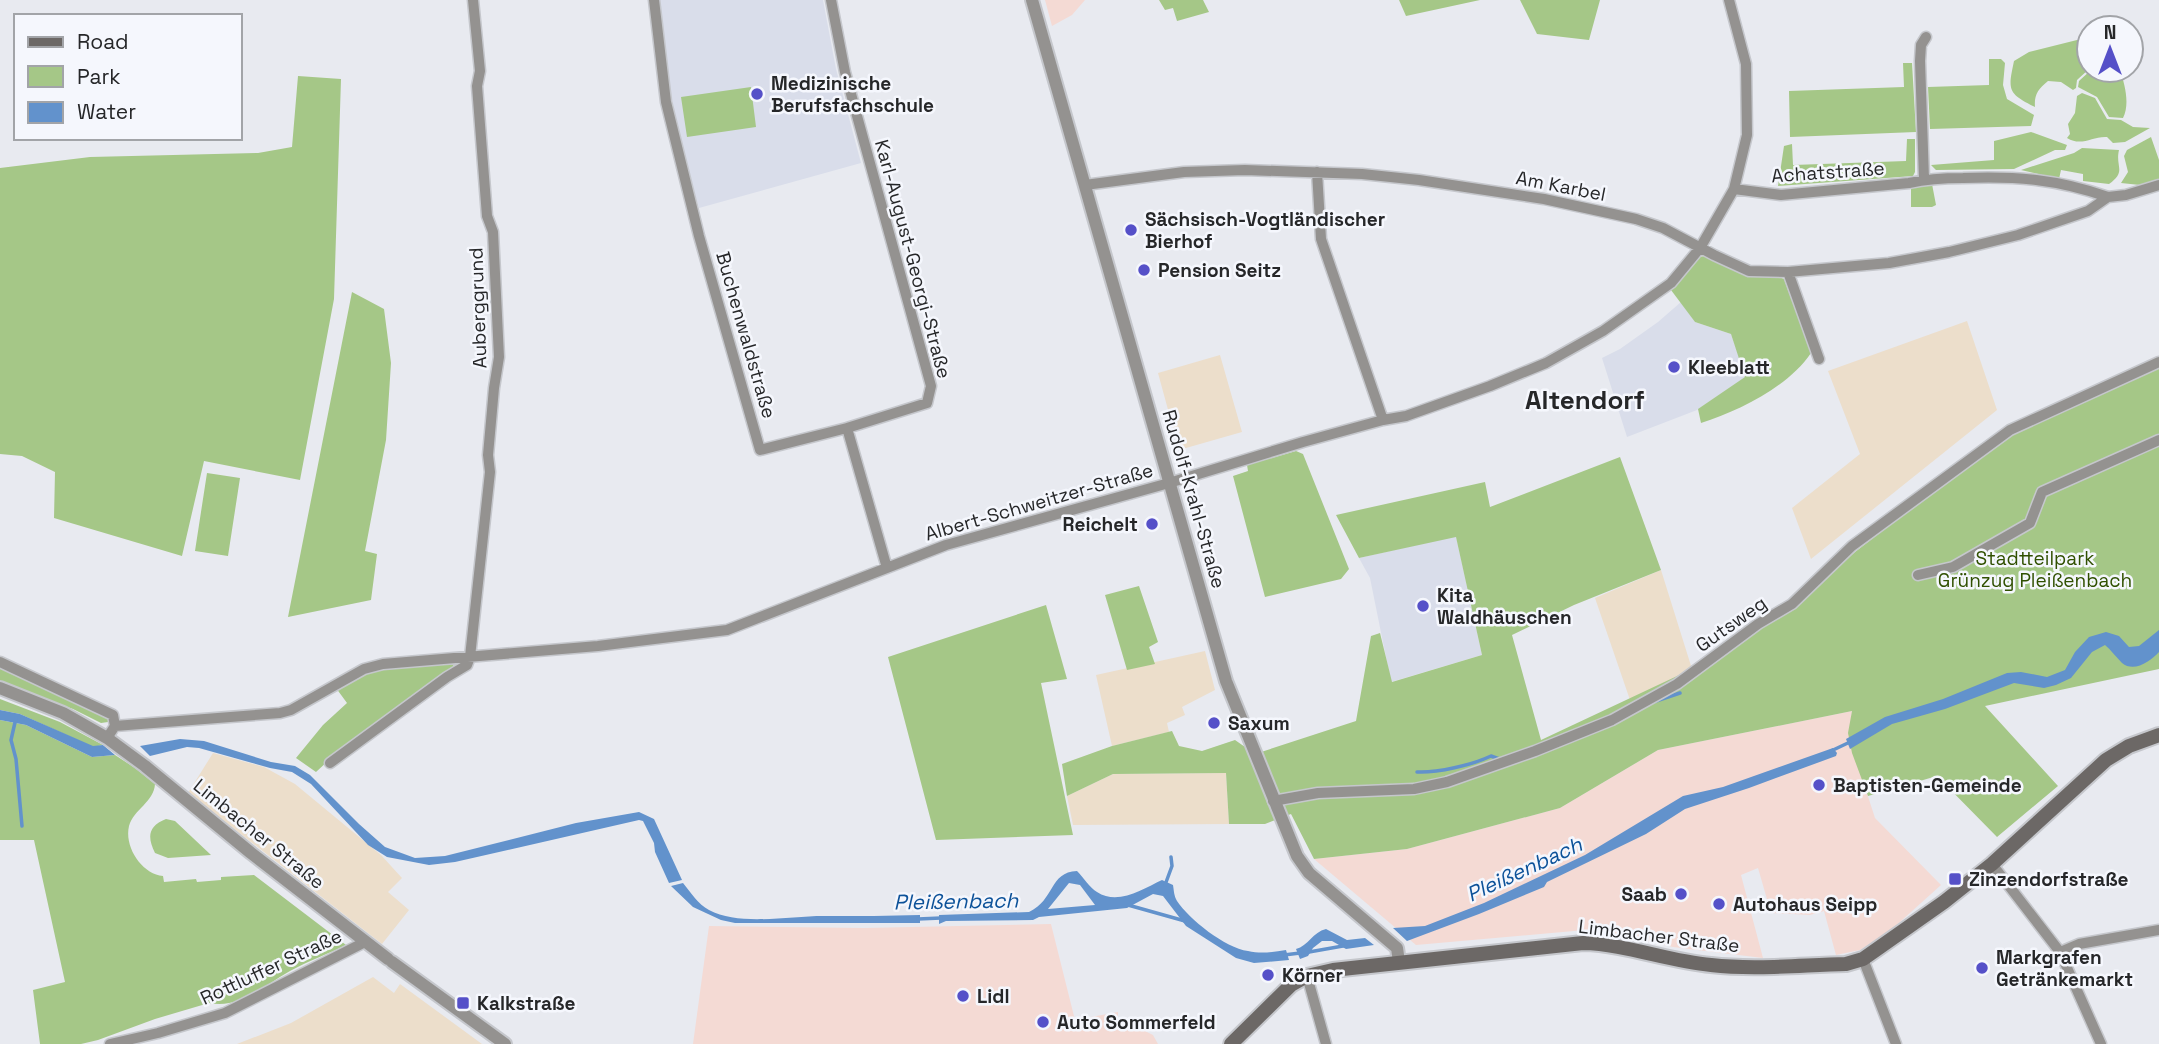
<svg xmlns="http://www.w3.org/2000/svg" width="2159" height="1044" font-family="'Space Grotesk',sans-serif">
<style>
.commercial{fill:#f4dad4}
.industrial{fill:#ecdecb}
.built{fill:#d9ddea}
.green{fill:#a5c787}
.water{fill:#6292cc;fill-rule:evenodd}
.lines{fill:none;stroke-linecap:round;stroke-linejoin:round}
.stream{stroke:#6292cc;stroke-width:3.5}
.minor-casing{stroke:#c5c7cc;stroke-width:13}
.tertiary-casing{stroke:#c5c7cc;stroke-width:16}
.secondary-casing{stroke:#c5c7cc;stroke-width:18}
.minor{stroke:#949290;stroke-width:10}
.tertiary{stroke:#949290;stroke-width:12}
.secondary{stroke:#6c6866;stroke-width:14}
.poi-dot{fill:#5550c8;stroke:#f5f7fd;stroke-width:2.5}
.labels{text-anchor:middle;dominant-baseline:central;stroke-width:5;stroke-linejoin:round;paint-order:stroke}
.poi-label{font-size:19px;font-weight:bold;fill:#262729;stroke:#f5f7fd;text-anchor:start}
.street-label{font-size:19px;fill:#262729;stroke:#f5f7fd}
.park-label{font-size:19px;fill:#305001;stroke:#f5f7fd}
.water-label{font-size:21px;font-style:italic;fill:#0d5299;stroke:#f5f7fd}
.district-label{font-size:26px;font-weight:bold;fill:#262729;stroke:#f5f7fd}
</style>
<rect width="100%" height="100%" fill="#e8eaf0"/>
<path class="commercial" d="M 1045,0 L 1085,0 L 1072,15 L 1052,26 Z
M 1852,711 L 1849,738 L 1875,818 L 1941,885 L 1891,930 L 1860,950 L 1836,955 L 1824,911 L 1810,915 L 1771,913 L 1758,868 L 1741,875 L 1763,958 L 1673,947 L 1596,929 L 1416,945 L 1314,859 L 1407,849 L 1560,808 L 1658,750 Z
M 1051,924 L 1075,1020 L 1118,1012 L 1118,1028 L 1139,1028 L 1153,1035 L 1158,1044 L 693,1044 L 709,926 L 864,928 Z"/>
<path class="industrial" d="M 1967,321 L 1997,410 L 1811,559 L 1792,508 L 1860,454 L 1828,371 Z
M 1220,355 L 1242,432 L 1179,450 L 1158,373 Z
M 1661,570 L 1692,669 L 1630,700 L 1595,598 Z
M 1205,651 L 1215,690 L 1182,707 L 1185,715 L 1167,723 L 1169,732 L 1112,746 L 1096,675 Z
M 213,753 L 264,767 L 295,784 L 381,855 L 402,878 L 388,892 L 409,910 L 382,944 L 188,793 Z
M 1226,773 L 1229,824 L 1073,825 L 1067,796 L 1113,774 Z
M 373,977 L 394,993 L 400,984 L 482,1044 L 237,1044 L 291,1023 Z"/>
<path class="built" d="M 660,0 L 823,0 L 836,69 L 861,163 L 699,208 L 682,150 L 667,74 Z
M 1681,302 L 1695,322 L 1731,334 L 1746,377 L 1697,410 L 1627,437 L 1602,358 L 1620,349 L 1658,322 Z
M 1456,536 L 1482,655 L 1391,682 L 1370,578 L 1359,558 Z"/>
<path class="green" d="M 1159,0 L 1203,0 L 1209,12 L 1177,21 L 1173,8 L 1165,10 Z
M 1399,0 L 1480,0 L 1406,16 Z
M 1520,0 L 1600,0 L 1589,40 L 1537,34 Z
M 2077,40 L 2089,41 L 2089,69 L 2077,80 L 2076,88 L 2073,90 L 2061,82 L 2048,81 C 2038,89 2034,95 2035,107 C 2007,93 2008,90 2014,61 L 2029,52 Z
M 1989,59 L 2001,59 L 2005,63 L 2003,85 L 2007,99 L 2034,115 L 2031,126 L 1930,129 L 1928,87 L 1989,85 Z
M 1903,63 L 1912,63 L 1916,132 L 1790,137 L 1789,91 L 1904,87 Z
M 2091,70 L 2120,70 C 2125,85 2130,104 2123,118 L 2109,117 L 2097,97 L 2078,87 L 2079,81 Z
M 298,76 L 341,79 L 334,299 L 300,480 L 204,461 L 182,556 L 54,518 L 55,472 L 22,456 L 0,454 L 0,168 L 90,157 L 258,153 L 292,147 Z
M 751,87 L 756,127 L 687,137 L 681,97 Z
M 2082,93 L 2095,98 L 2107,119 L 2121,120 L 2133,127 L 2150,128 L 2125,142 L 2113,143 L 2107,137 C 2092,136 2082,147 2067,138 L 2070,134 L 2068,124 L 2075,113 L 2077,96 Z
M 2031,132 L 2067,145 L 2065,150 L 2055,150 L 2014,169 L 1936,170 L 1931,165 L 1994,160 L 1994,141 Z
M 2151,137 L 2159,160 L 2159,179 L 2140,185 L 2121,183 L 2128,172 L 2124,156 L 2127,150 Z
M 1907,139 L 1915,139 L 1915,172 L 1913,176 L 1778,186 L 1784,146 L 1792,144 L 1793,165 L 1906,161 Z
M 2082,148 L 2119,150 C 2115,167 2127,171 2109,184 L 2083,181 L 2083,174 L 2061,170 L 2059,179 L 2021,170 L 2074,153 Z
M 1932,184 L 1936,205 L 1932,207 L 1911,207 L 1911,187 Z
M 1705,256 L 1748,275 L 1777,276 L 1784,279 L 1811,353 C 1788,387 1739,411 1701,423 L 1698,409 L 1745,377 L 1731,334 L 1695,322 L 1671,290 L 1698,257 Z
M 352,292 L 384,309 L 391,363 L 386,440 L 365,551 L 377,554 L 371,600 L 288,617 Z
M 2159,365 L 2159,669 L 1985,706 L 2058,786 L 1997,837 L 1937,776 L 1868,796 L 1852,753 L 1848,733 L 1852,711 L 1658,750 L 1560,808 L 1407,849 L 1314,859 L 1291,814 L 1265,824 L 1229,824 L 1226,773 L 1113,774 L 1067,796 L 1062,764 L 1112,746 L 1172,731 L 1179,746 L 1202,751 L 1235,740 L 1255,754 L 1356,721 L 1371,636 L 1380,633 L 1392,682 L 1482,655 L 1456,537 L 1359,558 L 1336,515 L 1485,482 L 1490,507 L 1620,457 L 1661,570 L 1574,605 L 1512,635 L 1541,740 L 1692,669 L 1794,603 L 1855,552 L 2004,436 Z
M 1296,451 L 1303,454 L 1349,569 L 1341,579 L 1265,597 L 1233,476 L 1248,471 L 1247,465 Z
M 207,473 L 240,478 L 228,556 L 195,551 Z
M 1139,586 L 1158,642 L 1149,647 L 1155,664 L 1127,670 L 1105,595 Z
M 1046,605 L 1067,679 L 1041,683 L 1073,835 L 936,840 L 888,657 Z
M 454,661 L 453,669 L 329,760 L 316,772 L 296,758 L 323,725 L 347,703 L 336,688 L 369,671 L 394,665 Z
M 0,668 L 103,714 L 110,719 L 108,722 L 101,723 L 73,709 L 0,683 Z
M 0,699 L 60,722 L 103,745 L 93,747 L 20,714 L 0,710 Z
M 0,720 L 26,725 L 92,757 L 115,755 L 135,768 L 155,784 C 154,802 134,809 129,826 C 124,847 142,874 163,876 L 164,882 L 196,879 L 197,882 L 221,880 L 221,877 L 254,875 L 346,945 C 328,954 308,961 290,971 C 263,986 241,1009 209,1003 L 155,1019 L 98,1040 L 81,1044 L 40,1044 L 33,990 L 65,982 L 34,840 L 0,840 Z
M 166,819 L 175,821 L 211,855 L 168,858 L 155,853 C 147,837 148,826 166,819 Z"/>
<path class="water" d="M 2159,630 L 2159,652 C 2151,661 2134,673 2122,663 C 2116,657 2111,650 2105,645 L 2092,652 L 2071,678 L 2056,685 L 2044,688 L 2014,683 L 1945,709 L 1892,724 L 1850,749 L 1846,739 L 1885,717 L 1943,699 L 2007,673 L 2021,672 L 2047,677 L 2065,670 L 2075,652 L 2089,637 L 2106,632 L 2119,636 L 2129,647 L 2139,646 Z
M 0,710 L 20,714 L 93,746 L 103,745 L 115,755 L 92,757 L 26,725 L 0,720 Z
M 180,739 L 204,741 L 271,762 L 295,766 L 310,775 L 359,824 L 385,847 L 415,858 L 445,856 L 576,823 L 639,812 L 654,819 L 682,880 L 669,883 L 655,852 L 654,843 L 643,821 L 639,820 L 455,862 L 429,865 L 387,857 L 368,845 L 311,784 L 292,772 L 270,768 L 199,748 L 187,747 L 150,756 L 140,746 Z
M 1833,748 L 1837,753 L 1836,756 L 1749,788 L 1685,809 L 1646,834 L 1547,882 L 1544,887 L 1479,914 L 1407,941 L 1393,928 L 1425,926 L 1484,903 L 1585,855 L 1683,796 L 1723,787 Z
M 1077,871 C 1084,878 1090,888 1097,892 C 1118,906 1143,889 1162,880 L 1173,885 C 1174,891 1174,896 1177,901 C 1189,919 1225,948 1248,951 C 1261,954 1273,952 1286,950 L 1289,960 L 1254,963 L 1236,958 L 1186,926 L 1163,896 L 1153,894 L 1127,908 L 1039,917 L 1033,920 L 946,921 L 939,924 L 939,915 L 1029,912 C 1055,900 1049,872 1077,871 ZM 1069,883 L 1080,885 L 1095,905 L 1048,909 Z
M 683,883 C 691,893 698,904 709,910 C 741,927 792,915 828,916 C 859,916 889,916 920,915 L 920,923 L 735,923 L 721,920 L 693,907 L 671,886 Z
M 1326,929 L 1347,940 L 1365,938 L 1374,945 L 1346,949 L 1332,941 L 1322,941 L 1313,948 L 1308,956 L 1300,959 L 1296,949 C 1308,946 1313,932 1326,929 Z"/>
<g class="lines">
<path class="stream" d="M 1653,702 L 1680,693
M 16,718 L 11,740 L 16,759 L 22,826
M 1831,751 L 1850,742
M 1417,772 C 1437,773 1472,765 1491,756 L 1502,760
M 1165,885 L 1172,866 L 1171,857
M 1128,905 L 1185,921
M 918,919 L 941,918
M 1309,952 L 1343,946
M 1284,955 L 1300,953"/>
<g class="minor-casing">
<path id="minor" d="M 654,0 L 666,102 L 699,236 L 760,450 L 847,428 L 887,568
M 831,0 L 845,72 L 931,386 L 927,403 L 847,428
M 1317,172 L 1321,239 L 1383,420
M 1924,179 L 1920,61 L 1921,45 L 1926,37
M 1085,185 L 1184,172 L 1245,170 L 1362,174 L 1419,180 L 1544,199 L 1636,219 L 1663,228 L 1714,255 L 1749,271 L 1788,272 L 1889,263 L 1949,252 L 2018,235 L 2088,211 L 2108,197 L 2126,195 L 2159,185
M 1734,189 L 1781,195 L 1909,183 C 1927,179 1944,178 1963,178 C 2016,176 2057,179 2108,197
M 1788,272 L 1819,359
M 1918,575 L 1953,567 L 2030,523 L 2042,492 L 2159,440
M 0,662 L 113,715 L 115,726
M 107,738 L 115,726 L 280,713 L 291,710 L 364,669 L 383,664 L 598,646 L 727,630 L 946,545 L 1169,483 L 1303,442 L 1383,420 L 1406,416 L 1490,386 L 1546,363 L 1603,331 L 1671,283 L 1700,248 L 1734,189 L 1747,135 L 1746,64 L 1729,0
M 330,763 L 447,677 L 467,665 L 470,657 L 490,472 L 488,455 L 494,388 L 499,357 L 493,232 L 487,216 L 477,86 L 480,71 L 473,0
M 1273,801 L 1318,793 L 1414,789 L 1447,782 L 1535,751 L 1612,720 L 1677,684 L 1758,624 L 1792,604 L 1852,546 L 2010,430 L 2159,362
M 1992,864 L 2060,952 L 2101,1044
M 2060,952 L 2079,944 L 2159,930
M 1863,959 L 1896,1044
M 1307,976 L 1326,1044
M 110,1044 L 158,1033 L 225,1013 L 365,942"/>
</g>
<g class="tertiary-casing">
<path id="tertiary" d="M 1032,0 L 1226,681 L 1297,856 L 1309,873 L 1397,948 L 1399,962
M 0,688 L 63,713 L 107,738 L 145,766 L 251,853 L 388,959
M 392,962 L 505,1044"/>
</g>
<g class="secondary-casing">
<path id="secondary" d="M 1231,1044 L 1291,985 L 1307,976 L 1333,970 L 1583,943 C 1626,944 1667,961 1711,965 C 1755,970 1801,965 1846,964 L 1863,959 L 1944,902 L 1992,864 L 2106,760 L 2129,746 L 2159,735"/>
</g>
<use href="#minor" class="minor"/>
<use href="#tertiary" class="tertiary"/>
<use href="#secondary" class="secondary"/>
</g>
<g class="poi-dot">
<circle cx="757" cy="94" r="7"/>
<circle cx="1131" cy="230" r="7"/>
<circle cx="1144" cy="270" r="7"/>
<circle cx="1674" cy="367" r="7"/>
<circle cx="1152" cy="524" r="7"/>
<circle cx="1423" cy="606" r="7"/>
<circle cx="1214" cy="723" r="7"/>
<circle cx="1819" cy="785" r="7"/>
<rect x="1948" y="872" width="14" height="14" rx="3.5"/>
<circle cx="1681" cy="894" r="7"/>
<circle cx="1719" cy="904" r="7"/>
<circle cx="1982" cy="968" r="7"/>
<circle cx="1268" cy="975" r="7"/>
<circle cx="963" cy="996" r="7"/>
<rect x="456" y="996" width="14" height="14" rx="3.5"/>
<circle cx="1043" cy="1022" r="7"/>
</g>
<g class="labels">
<g class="poi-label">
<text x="771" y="83">Medizinische<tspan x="771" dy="22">Berufsfachschule</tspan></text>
<text x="1145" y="219">Sächsisch-Vogtländischer<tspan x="1145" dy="22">Bierhof</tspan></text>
<text x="1158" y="270">Pension Seitz</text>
<text x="1688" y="367">Kleeblatt</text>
<text x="1138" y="524" text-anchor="end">Reichelt</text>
<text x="1437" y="595">Kita<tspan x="1437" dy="22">Waldhäuschen</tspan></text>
<text x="1228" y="723">Saxum</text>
<text x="1833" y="785">Baptisten-Gemeinde</text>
<text x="1969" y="879">Zinzendorfstraße</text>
<text x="1667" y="894" text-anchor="end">Saab</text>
<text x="1733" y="904">Autohaus Seipp</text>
<text x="1996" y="957">Markgrafen<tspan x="1996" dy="22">Getränkemarkt</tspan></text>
<text x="1282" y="975">Körner</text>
<text x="977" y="996">Lidl</text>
<text x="477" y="1003">Kalkstraße</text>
<text x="1057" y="1022">Auto Sommerfeld</text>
</g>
<g class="street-label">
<text transform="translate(1828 172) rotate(-4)">Achatstraße</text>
<text transform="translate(1561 186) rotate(11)">Am Karbel</text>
<text transform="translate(913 259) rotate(75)">Karl-August-Georgi-Straße</text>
<text transform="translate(478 308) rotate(-92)">Auberggrund</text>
<text transform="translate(746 335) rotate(74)">Buchenwaldstraße</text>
<text transform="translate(1194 499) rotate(74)">Rudolf-Krahl-Straße</text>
<text transform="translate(1039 502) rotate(-16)">Albert-Schweitzer-Straße</text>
<text transform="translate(1731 624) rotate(-35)">Gutsweg</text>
<text transform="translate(259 834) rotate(39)">Limbacher Straße</text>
<text transform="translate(1659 936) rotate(7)">Limbacher Straße</text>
<text transform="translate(271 967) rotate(-25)">Rottluffer Straße</text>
</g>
<g class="park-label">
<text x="2035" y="558">Stadtteilpark<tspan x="2035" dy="22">Grünzug Pleißenbach</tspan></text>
</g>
<g class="water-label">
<text transform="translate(1524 869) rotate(-25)">Pleißenbach</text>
<text transform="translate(956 901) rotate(-1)">Pleißenbach</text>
</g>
<g class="district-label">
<text x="1585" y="400">Altendorf</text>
</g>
</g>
<rect x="14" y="14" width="228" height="126" fill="#f5f7fd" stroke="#a2a4a8" stroke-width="2"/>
<rect x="28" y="37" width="35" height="10" fill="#6c6866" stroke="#a2a4a8" stroke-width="2"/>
<text x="77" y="49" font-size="21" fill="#262729">Road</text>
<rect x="28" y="66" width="35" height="21" fill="#a5c787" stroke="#a2a4a8" stroke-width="2"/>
<text x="77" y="84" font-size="21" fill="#262729">Park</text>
<rect x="28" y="102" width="35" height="21" fill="#6292cc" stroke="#a2a4a8" stroke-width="2"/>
<text x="77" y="119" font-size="21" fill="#262729">Water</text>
<g transform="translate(2110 49)"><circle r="33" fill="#f5f7fd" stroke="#a2a4a8" stroke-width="2"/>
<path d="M0-5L12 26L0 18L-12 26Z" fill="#5550c8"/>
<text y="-10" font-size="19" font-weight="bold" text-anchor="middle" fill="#262729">N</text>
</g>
</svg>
